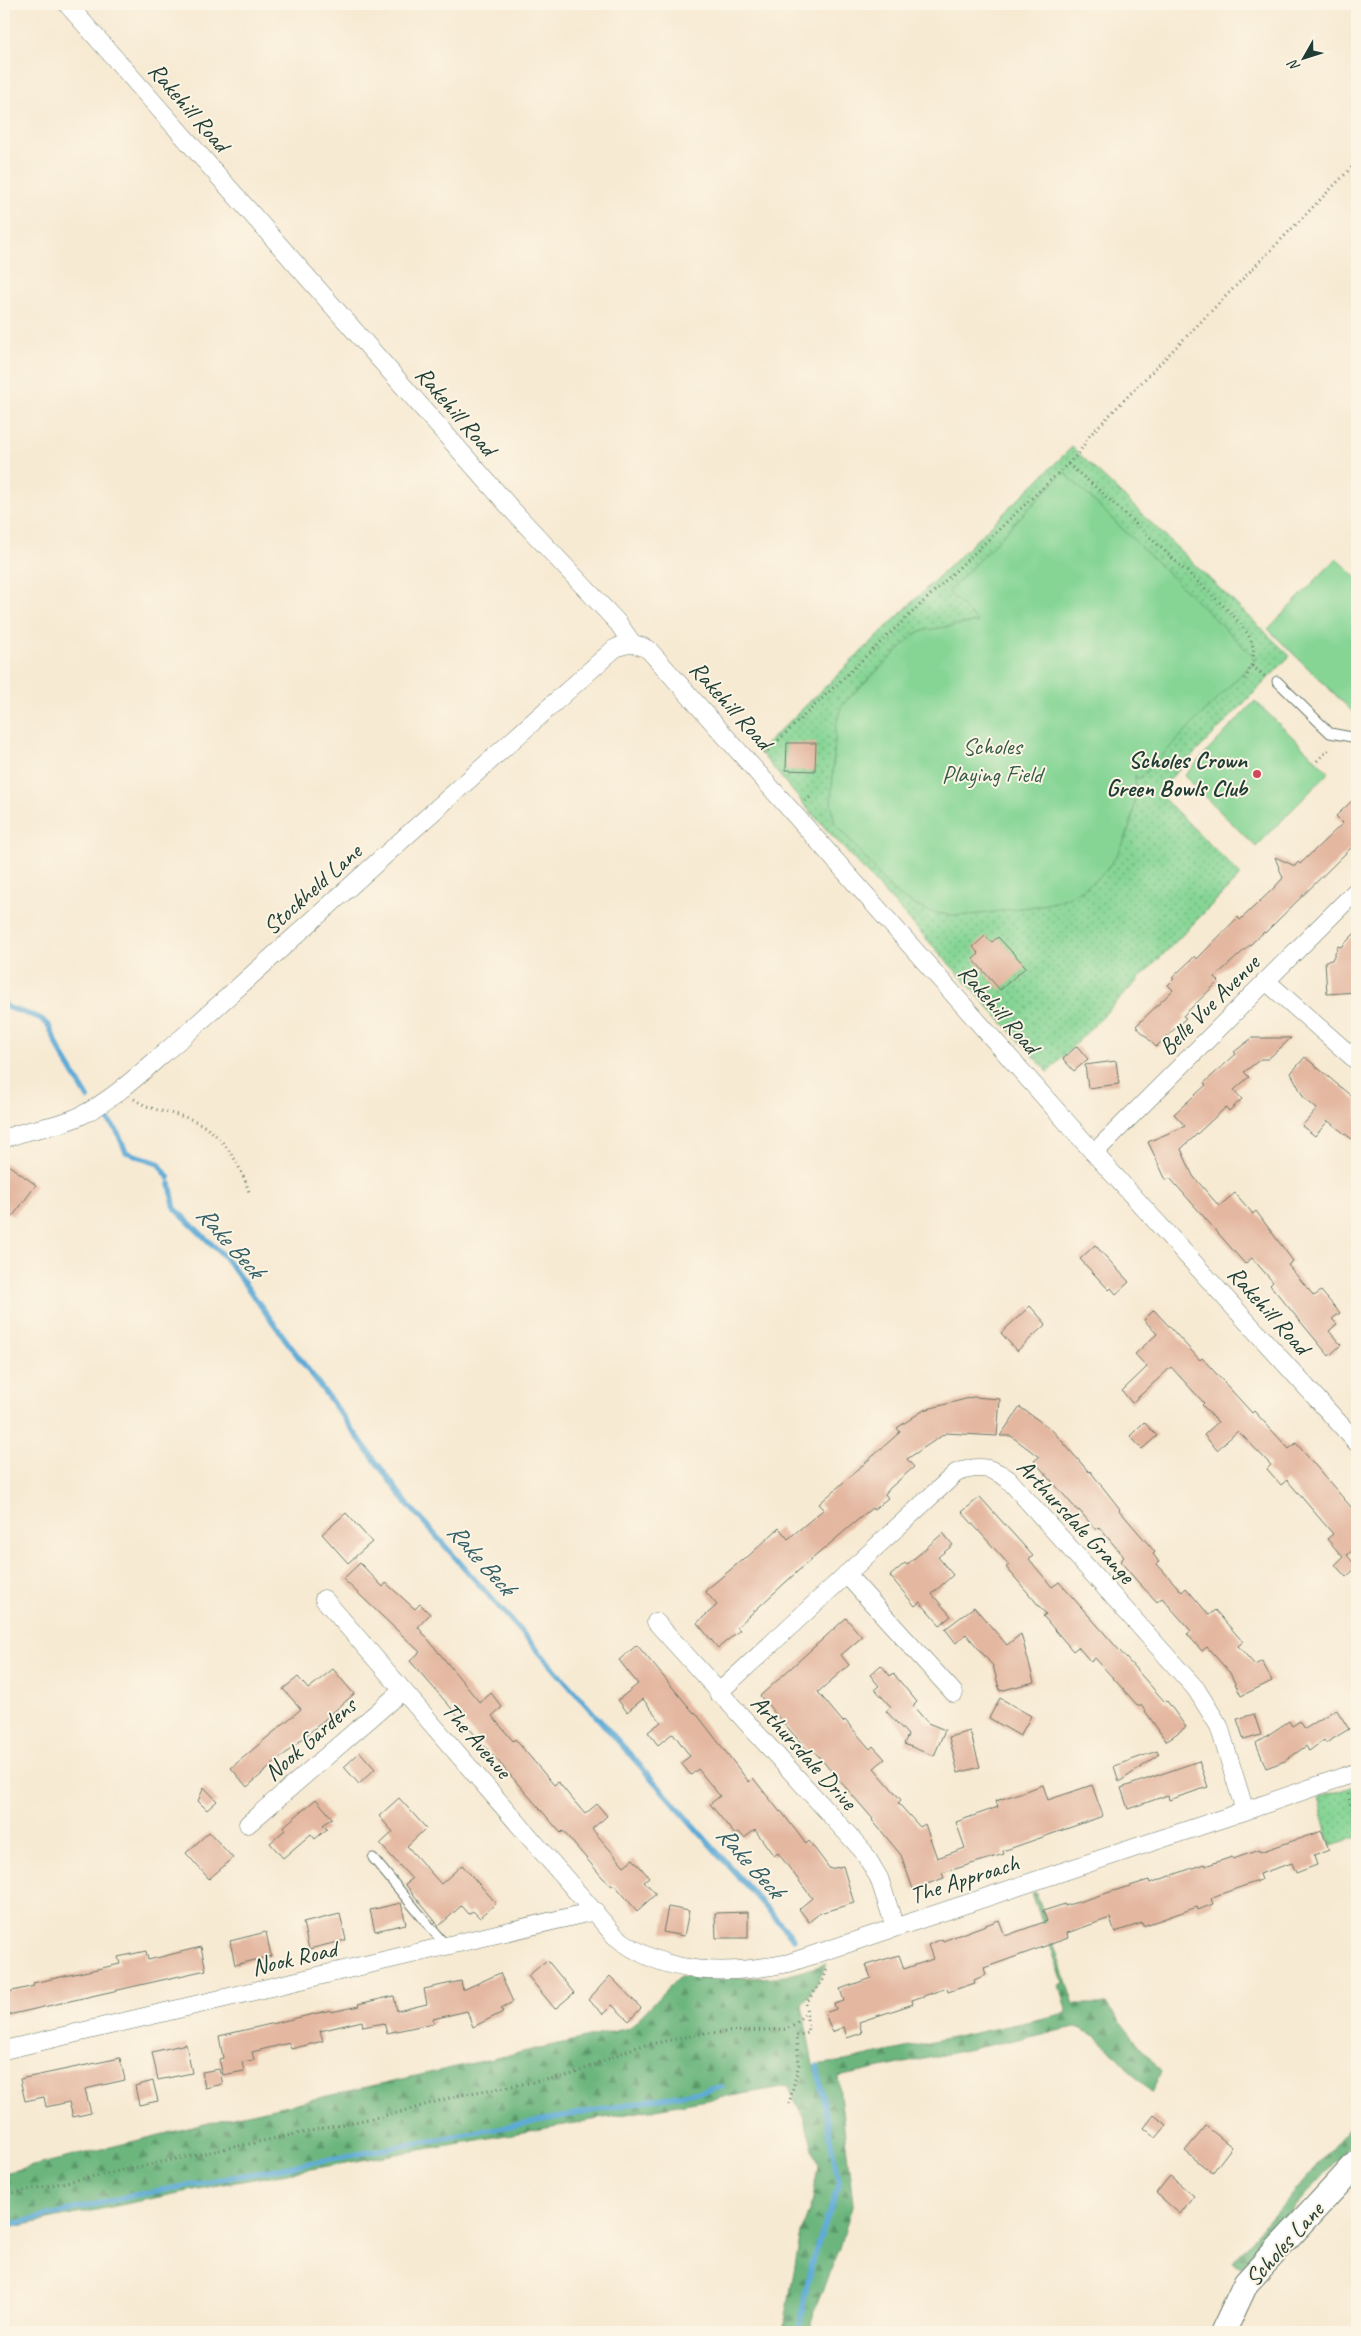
<svg xmlns="http://www.w3.org/2000/svg" width="1361" height="2336" font-family="Caveat,sans-serif">
<style>
.grass{fill:url(#grass-dots);stroke:#528964}
.forest{fill:url(#forest-firs);stroke:#467a59}
.pitch{fill:#86d595;stroke:#528964}
.lines{fill:none;stroke-linecap:round;stroke-linejoin:round}
.stream{stroke:#5daad6;stroke-width:5.5}
.building{fill:#e4b7a0}
.lane-casing{stroke:#6b7a6c;stroke-width:11}
.street-casing{stroke:#6b7a6c;stroke-width:19}
.secondary-casing{stroke:#6b7a6c;stroke-width:27}
.path{stroke:#6b7a6c;stroke-width:3;stroke-dasharray:1 4;stroke-linecap:butt}
.lane{stroke:#fff;stroke-width:9}
.street{stroke:#fff;stroke-width:18}
.secondary{stroke:#fff;stroke-width:25}
.poi-dot{fill:#d1495b;stroke:#fcf5e5;stroke-width:2}
.labels{text-anchor:middle;dominant-baseline:central;stroke-width:4;stroke-linejoin:round;paint-order:stroke}
.street-label{font-size:24px;fill:#1f3d34;stroke:#fcf5e5}
.park-label{font-size:24px;fill:#345b47;stroke:#fcf5e5}
.poi-label{font-size:24px;font-weight:bold;fill:#1f3d34;stroke:#fcf5e5;text-anchor:end}
.water-label{font-size:25px;font-style:italic;fill:#325e65;stroke:#fcf5e5}
</style>
<defs>
<pattern id="grass-dots" width="8" height="8" patternUnits="userSpaceOnUse" patternTransform="scale(1.25)"><rect width="8" height="8" fill="#86d595"/><path d="M2 2h.1M6 6h.1" fill="none" stroke="#6dae7a" stroke-width="1.8" stroke-linecap="round"/></pattern>
<pattern id="forest-firs" width="22" height="20" patternUnits="userSpaceOnUse" patternTransform="scale(1.25)"><rect width="22" height="20" fill="#6cb67e"/><path d="M5 1l3.5 6h-7zM16 11l3.5 6h-7z" fill="#589568"/></pattern>
</defs>
<rect width="100%" height="100%" fill="#fcf5e5"/>
<filter id="ink" filterUnits="userSpaceOnUse"><feTurbulence type="fractalNoise" baseFrequency=".02" numOctaves="2"/><feDisplacementMap in="SourceGraphic" scale="10" xChannelSelector="R" yChannelSelector="G"/><feConvolveMatrix kernelMatrix="1 2 1 2 8 2 1 2 1" color-interpolation-filters="sRGB"/></filter>
<filter id="wash" filterUnits="userSpaceOnUse"><feTurbulence type="fractalNoise" baseFrequency=".0096" numOctaves="4" result="noise"/><feDisplacementMap in="SourceGraphic" scale="20" xChannelSelector="R" yChannelSelector="G"/><feGaussianBlur stdDeviation="1.12" result="paint"/><feColorMatrix in="noise" values="0 0 0 0 0 0 0 0 0 0 0 0 0 0 0 0 0 1.4 0 .05"/><feComposite in="paint" operator="in"/></filter>
<g filter="url(#wash)">
<rect width="100%" height="100%" fill="#f7ead3"/>
<path class="grass" d="M 1072,447 L 1290,656 L 1157,792 L 1241,875 L 1048,1072 L 807,808 L 759,751 Z
M 1357,1785 L 1357,1837 L 1331,1845 L 1318,1798 Z"/>
<path class="forest" d="M 1036,1892 L 1074,2004 L 1106,2004 L 1161,2072 L 1151,2093 L 1098,2037 L 1076,2027 L 838,2077 L 853,2203 L 840,2248 L 814,2310 L 811,2332 L 783,2332 L 801,2233 L 813,2199 L 818,2165 L 804,2119 L 788,2086 L 213,2186 L 4,2229 L 4,2173 L 225,2119 L 629,2028 L 680,1976 L 763,1978 L 786,1976 L 826,1964 L 819,1980 L 802,2005 L 813,2065 L 845,2061 L 1067,2013 L 1059,1985 L 1063,1983 L 1032,1893 Z
M 1357,2119 L 1357,2138 L 1242,2267 L 1233,2262 Z"/>
<path class="pitch" d="M 1064,472 L 1256,659 L 1139,779 L 1135,775 C 1139,827 1116,877 1066,898 C 1047,906 1026,907 1006,910 C 960,918 930,921 892,890 L 834,821 L 831,802 L 836,725 L 841,707 L 847,700 L 915,634 L 926,630 L 978,622 L 948,592 Z
M 1337,558 L 1357,578 L 1357,716 L 1268,629 Z
M 1255,701 L 1329,772 L 1256,847 L 1184,776 Z"/>
<g class="lines">
<path class="stream" d="M 4,1003 L 7,1007 L 40,1018 L 49,1026 L 61,1053 L 88,1098
M 106,1118 L 117,1131 L 126,1152 L 158,1163 L 169,1178
M 170,1184 L 175,1209 L 224,1256 L 405,1501 L 794,1939
M 4,2226 L 130,2196 L 722,2087
M 798,2332 L 811,2264 L 839,2185 L 817,2066"/>
</g>
<g id="blocks">
<path class="building" d="M 787,743 L 816,743 L 815,771 L 786,770 Z
M 1357,796 L 1357,842 L 1265,933 L 1264,932 L 1215,977 L 1219,981 L 1183,1016 L 1186,1018 L 1156,1047 L 1136,1026 L 1173,990 L 1168,985 L 1174,979 L 1172,978 L 1195,956 L 1197,959 L 1238,917 L 1240,920 L 1275,887 L 1283,878 L 1275,857 L 1295,866 L 1298,862 L 1300,864 L 1343,823 L 1336,816 Z
M 1357,931 L 1357,992 L 1327,994 L 1325,961 L 1332,960 L 1338,946 L 1341,947 Z
M 985,936 L 992,942 L 998,937 L 1026,967 L 1000,990 L 973,959 L 979,954 L 973,947 Z
M 1252,1038 L 1291,1038 L 1268,1059 L 1261,1059 L 1244,1072 L 1249,1077 L 1234,1090 L 1242,1099 L 1229,1111 L 1226,1107 L 1181,1149 L 1193,1176 L 1219,1206 L 1235,1193 L 1253,1214 L 1256,1211 L 1293,1261 L 1288,1265 L 1314,1296 L 1321,1291 L 1340,1313 L 1332,1319 L 1337,1324 L 1329,1331 L 1341,1345 L 1329,1356 L 1270,1285 L 1273,1282 L 1252,1258 L 1245,1264 L 1170,1178 L 1166,1180 L 1148,1142 L 1185,1126 L 1174,1114 L 1206,1085 L 1204,1083 L 1236,1054 L 1234,1052 Z
M 1077,1046 L 1088,1059 L 1074,1071 L 1063,1059 Z
M 1305,1057 L 1357,1101 L 1357,1143 L 1328,1121 L 1315,1136 L 1302,1126 L 1317,1109 L 1304,1098 L 1291,1073 Z
M 1116,1061 L 1119,1084 L 1088,1088 L 1085,1065 Z
M 4,1162 L 36,1185 L 13,1216 L 4,1210 Z
M 1095,1245 L 1129,1282 L 1116,1294 L 1111,1288 L 1109,1290 L 1080,1259 Z
M 1030,1306 L 1046,1324 L 1017,1351 L 1001,1333 Z
M 1154,1310 L 1200,1360 L 1202,1358 L 1252,1413 L 1254,1411 L 1289,1449 L 1296,1443 L 1357,1514 L 1357,1547 L 1347,1555 L 1357,1567 L 1346,1577 L 1335,1565 L 1343,1557 L 1327,1539 L 1333,1534 L 1287,1480 L 1281,1485 L 1267,1469 L 1271,1465 L 1238,1431 L 1217,1450 L 1204,1435 L 1218,1422 L 1202,1405 L 1204,1403 L 1171,1367 L 1132,1403 L 1122,1391 L 1147,1367 L 1135,1354 L 1157,1334 L 1144,1320 Z
M 973,1397 L 1000,1399 L 997,1436 L 946,1433 L 907,1459 L 914,1467 L 890,1488 L 885,1494 L 888,1498 L 873,1510 L 872,1508 L 867,1512 L 798,1571 L 737,1627 L 740,1630 L 718,1648 L 697,1623 L 717,1605 L 705,1591 L 742,1560 L 743,1561 L 779,1528 L 788,1539 L 824,1509 L 819,1504 L 900,1432 L 897,1428 L 924,1410 Z
M 1020,1407 L 1052,1430 L 1089,1472 L 1090,1471 L 1120,1509 L 1119,1510 L 1155,1552 L 1153,1554 L 1159,1562 L 1157,1564 L 1182,1592 L 1186,1588 L 1209,1615 L 1215,1610 L 1243,1642 L 1238,1646 L 1255,1665 L 1262,1661 L 1272,1681 L 1241,1696 L 1230,1673 L 1207,1647 L 1202,1651 L 1187,1634 L 1191,1631 L 1162,1598 L 1157,1602 L 1137,1581 L 1120,1561 L 1124,1557 L 1099,1527 L 1096,1530 L 1079,1510 L 1078,1511 L 1034,1461 L 1039,1457 L 1011,1436 L 1000,1436 Z
M 1144,1422 L 1157,1436 L 1142,1449 L 1130,1436 Z
M 980,1497 L 1033,1556 L 1029,1559 L 1052,1587 L 1059,1582 L 1165,1702 L 1167,1701 L 1186,1727 L 1166,1741 L 1141,1705 L 1139,1707 L 1095,1658 L 1091,1662 L 1078,1647 L 1073,1651 L 1043,1616 L 1046,1614 L 1006,1567 L 1009,1565 L 962,1512 Z
M 346,1513 L 372,1542 L 348,1563 L 322,1534 Z
M 943,1533 L 953,1545 L 938,1557 L 953,1575 L 932,1594 L 951,1616 L 940,1625 L 920,1602 L 915,1606 L 890,1576 L 905,1563 L 907,1565 Z
M 360,1563 L 383,1587 L 386,1583 L 415,1609 L 420,1604 L 430,1614 L 418,1627 L 480,1703 L 491,1693 L 502,1707 L 492,1716 L 513,1741 L 515,1739 L 554,1785 L 558,1782 L 585,1814 L 597,1804 L 607,1816 L 592,1829 L 624,1866 L 633,1859 L 649,1877 L 644,1881 L 656,1894 L 637,1911 L 614,1884 L 612,1886 L 603,1878 L 563,1831 L 561,1833 L 410,1661 L 420,1652 L 343,1579 Z
M 974,1607 L 1007,1645 L 1021,1634 L 1034,1682 L 1000,1691 L 993,1666 L 966,1634 L 956,1643 L 945,1629 Z
M 846,1618 L 862,1637 L 841,1655 L 849,1665 L 818,1692 L 843,1722 L 845,1720 L 870,1749 L 873,1746 L 885,1759 L 874,1768 L 901,1800 L 898,1803 L 920,1827 L 925,1824 L 937,1858 L 965,1848 L 956,1822 L 998,1807 L 996,1801 L 1043,1785 L 1048,1800 L 1092,1785 L 1103,1816 L 1003,1851 L 1004,1854 L 942,1873 L 944,1878 L 913,1889 L 901,1855 L 872,1820 L 873,1819 L 813,1750 L 810,1753 L 760,1696 Z
M 637,1645 L 694,1713 L 695,1712 L 749,1782 L 753,1778 L 780,1812 L 781,1811 L 806,1844 L 809,1841 L 830,1869 L 843,1866 L 854,1903 L 820,1913 L 809,1922 L 799,1909 L 812,1898 L 778,1853 L 774,1856 L 755,1830 L 744,1838 L 739,1832 L 735,1835 L 710,1804 L 720,1796 L 698,1769 L 691,1775 L 681,1763 L 690,1756 L 673,1733 L 658,1745 L 648,1732 L 661,1722 L 643,1699 L 627,1712 L 618,1700 L 638,1684 L 619,1660 Z
M 881,1665 L 890,1676 L 893,1673 L 917,1702 L 913,1706 L 928,1723 L 945,1730 L 934,1756 L 904,1744 L 908,1735 L 886,1711 L 891,1707 L 875,1689 L 879,1686 L 870,1675 Z
M 333,1669 L 354,1694 L 247,1787 L 231,1768 L 301,1709 L 283,1689 L 298,1677 L 308,1689 Z
M 1000,1698 L 1031,1716 L 1020,1736 L 989,1718 Z
M 1336,1709 L 1349,1729 L 1326,1743 L 1324,1740 L 1309,1751 L 1306,1746 L 1285,1761 L 1266,1768 L 1256,1743 L 1289,1721 L 1292,1726 L 1300,1721 L 1305,1729 Z
M 1254,1714 L 1261,1735 L 1244,1740 L 1237,1719 Z
M 970,1731 L 980,1767 L 958,1773 L 949,1737 Z
M 1157,1751 L 1159,1755 L 1119,1782 L 1114,1766 Z
M 360,1752 L 375,1769 L 359,1784 L 344,1767 Z
M 1199,1761 L 1208,1787 L 1169,1800 L 1168,1795 L 1128,1809 L 1121,1788 Z
M 204,1787 L 217,1801 L 207,1810 L 198,1801 Z
M 399,1798 L 426,1828 L 407,1846 L 441,1884 L 462,1865 L 496,1903 L 480,1918 L 473,1911 L 468,1914 L 461,1906 L 439,1926 L 405,1884 L 412,1879 L 380,1844 L 393,1832 L 379,1816 Z
M 316,1799 L 332,1818 L 323,1825 L 327,1829 L 315,1839 L 311,1834 L 283,1858 L 270,1843 L 285,1830 L 283,1827 Z
M 1322,1831 L 1329,1850 L 1314,1856 L 1317,1865 L 1296,1873 L 1292,1863 L 1259,1874 L 1261,1880 L 1215,1896 L 1211,1899 L 1213,1904 L 1198,1910 L 1197,1907 L 1143,1926 L 1142,1923 L 1115,1932 L 1110,1918 L 1067,1933 L 1068,1938 L 984,1968 L 986,1975 L 974,1980 L 975,1983 L 948,1992 L 947,1988 L 912,2000 L 913,2004 L 859,2022 L 862,2033 L 847,2038 L 844,2027 L 832,2032 L 825,2013 L 836,2009 L 834,2004 L 844,2001 L 840,1989 L 871,1978 L 866,1965 L 899,1955 L 904,1969 L 933,1959 L 928,1945 L 942,1939 L 943,1941 L 999,1920 L 1005,1936 L 1047,1921 L 1043,1911 L 1065,1904 L 1065,1906 L 1149,1880 L 1150,1883 L 1204,1864 L 1205,1866 L 1232,1857 L 1233,1859 L 1259,1850 L 1260,1852 Z
M 209,1832 L 233,1858 L 209,1879 L 186,1853 Z
M 401,1903 L 406,1924 L 375,1931 L 370,1910 Z
M 668,1907 L 689,1911 L 684,1936 L 663,1932 Z
M 748,1912 L 748,1938 L 716,1938 L 715,1913 Z
M 340,1914 L 346,1940 L 309,1949 L 303,1923 Z
M 266,1932 L 271,1956 L 235,1965 L 230,1941 Z
M 201,1947 L 206,1970 L 4,2016 L 4,1993 L 34,1986 L 33,1983 L 120,1964 L 118,1957 L 146,1951 L 148,1960 Z
M 547,1960 L 574,1993 L 555,2009 L 528,1976 Z
M 500,1973 L 513,2002 L 501,2008 L 503,2012 L 473,2027 L 467,2011 L 433,2019 L 434,2023 L 387,2033 L 384,2023 L 363,2027 L 362,2021 L 320,2031 L 323,2041 L 291,2049 L 289,2043 L 252,2052 L 254,2060 L 242,2062 L 244,2071 L 223,2075 L 219,2059 L 223,2058 L 219,2036 L 331,2010 L 331,2012 L 359,2006 L 358,2004 L 394,1996 L 397,2011 L 427,2004 L 424,1989 L 461,1981 L 463,1990 Z
M 610,1976 L 641,2008 L 629,2021 L 612,2005 L 603,2014 L 588,2000 Z
M 186,2044 L 192,2073 L 158,2080 L 152,2052 Z
M 120,2058 L 125,2080 L 85,2089 L 91,2113 L 73,2117 L 69,2102 L 46,2107 L 44,2097 L 25,2101 L 20,2079 Z
M 219,2069 L 223,2084 L 205,2088 L 202,2072 Z
M 153,2081 L 158,2101 L 139,2105 L 135,2086 Z
M 1154,2115 L 1167,2125 L 1156,2138 L 1144,2128 Z
M 1206,2126 L 1232,2147 L 1212,2173 L 1185,2151 Z
M 1170,2176 L 1194,2196 L 1180,2214 L 1156,2193 Z"/>
</g>
</g>
<g filter="url(#ink)">
<use href="#blocks" fill-opacity="0" stroke="#6b7a6c" stroke-width="1"/>
<g class="lines">
<g class="lane-casing">
<path id="lane" d="M 1277,681 L 1330,733 L 1357,738
M 373,1858 L 446,1946"/>
</g>
<g class="street-casing">
<path id="street" d="M 67,4 L 514,512 L 618,623 L 632,643
M 1266,981 L 1357,1061
M 4,1139 C 28,1128 56,1128 80,1116 C 117,1098 151,1063 183,1037 L 614,649 C 627,642 637,643 649,650 L 1094,1153 L 1357,1443
M 1094,1153 L 1357,890
M 846,1574 L 954,1693
M 324,1599 L 615,1936 C 665,1977 729,1975 789,1963 L 1245,1811 L 1357,1772
M 656,1622 L 863,1851 L 879,1878 L 895,1927
M 718,1693 L 956,1473 C 977,1465 990,1466 1008,1479 L 1196,1689 L 1219,1726 L 1245,1811
M 248,1824 L 403,1690
M 4,2050 L 595,1911"/>
</g>
<g class="secondary-casing">
<path id="secondary" d="M 1223,2332 L 1246,2283 L 1357,2163"/>
</g>
<path class="path" d="M 1068,464 L 1098,489 L 1229,611 C 1250,635 1263,647 1245,679
M 1252,666 L 1266,677
M 764,754 L 1079,453 L 1090,435 L 1357,162
M 1317,761 L 1331,747
M 805,801 L 812,796
M 134,1099 C 150,1110 164,1111 181,1116 C 217,1125 239,1159 249,1192
M 1348,1794 L 1357,1827
M 789,2104 L 799,2064 L 796,2036 L 808,2033 L 806,2003 L 823,1980 L 828,1967
M 4,2195 L 397,2113 L 460,2095 L 568,2076 L 636,2047 L 705,2033 L 787,2029 L 796,2023 L 805,2013"/>
<use href="#lane" class="lane"/>
<use href="#street" class="street"/>
<use href="#secondary" class="secondary"/>
</g>
</g>
<circle class="poi-dot" cx="1257" cy="774" r="5"/>
<g class="labels">
<g class="street-label">
<text transform="translate(189 107) rotate(49)">Rakehill Road</text>
<text transform="translate(456 411) rotate(49)">Rakehill Road</text>
<text transform="translate(731 705) rotate(48)">Rakehill Road</text>
<text transform="translate(312 889) rotate(-42)">Stockheld Lane</text>
<text transform="translate(1209 1005) rotate(-45)">Belle Vue Avenue</text>
<text transform="translate(999 1009) rotate(49)">Rakehill Road</text>
<text transform="translate(1269 1310) rotate(48)">Rakehill Road</text>
<text transform="translate(1076 1521) rotate(47)">Arthursdale Grange</text>
<text transform="translate(310 1739) rotate(-41)">Nook Gardens</text>
<text transform="translate(477 1740) rotate(49)">The Avenue</text>
<text transform="translate(804 1752) rotate(48)">Arthursdale Drive</text>
<text transform="translate(964 1879) rotate(-18)">The Approach</text>
<text transform="translate(294 1958) rotate(-13)">Nook Road</text>
<text transform="translate(1284 2244) rotate(-48)">Scholes Lane</text>
</g>
<g class="park-label">
<text x="992" y="746">Scholes<tspan x="992" dy="28">Playing Field</tspan></text>
</g>
<g class="poi-label">
<text x="1247" y="760">Scholes Crown<tspan x="1247" dy="28">Green Bowls Club</tspan></text>
</g>
<g class="water-label">
<text transform="translate(230 1242) rotate(48)">Rake Beck</text>
<text transform="translate(481 1559) rotate(48)">Rake Beck</text>
<text transform="translate(750 1862) rotate(48)">Rake Beck</text>
</g>
</g>
<rect width="1361" height="2336" fill="none" stroke="#fcf5e5" stroke-width="20"/>
<g transform="translate(1304 58) rotate(231)" stroke="#fcf5e5" stroke-width="4" paint-order="stroke">
<path d="M0-4L9 19L0 12L-9 19Z" fill="#1f3d34"/>
<text y="-8" font-size="14" font-weight="bold" text-anchor="middle" fill="#1f3d34">N</text>
</g>
</svg>
